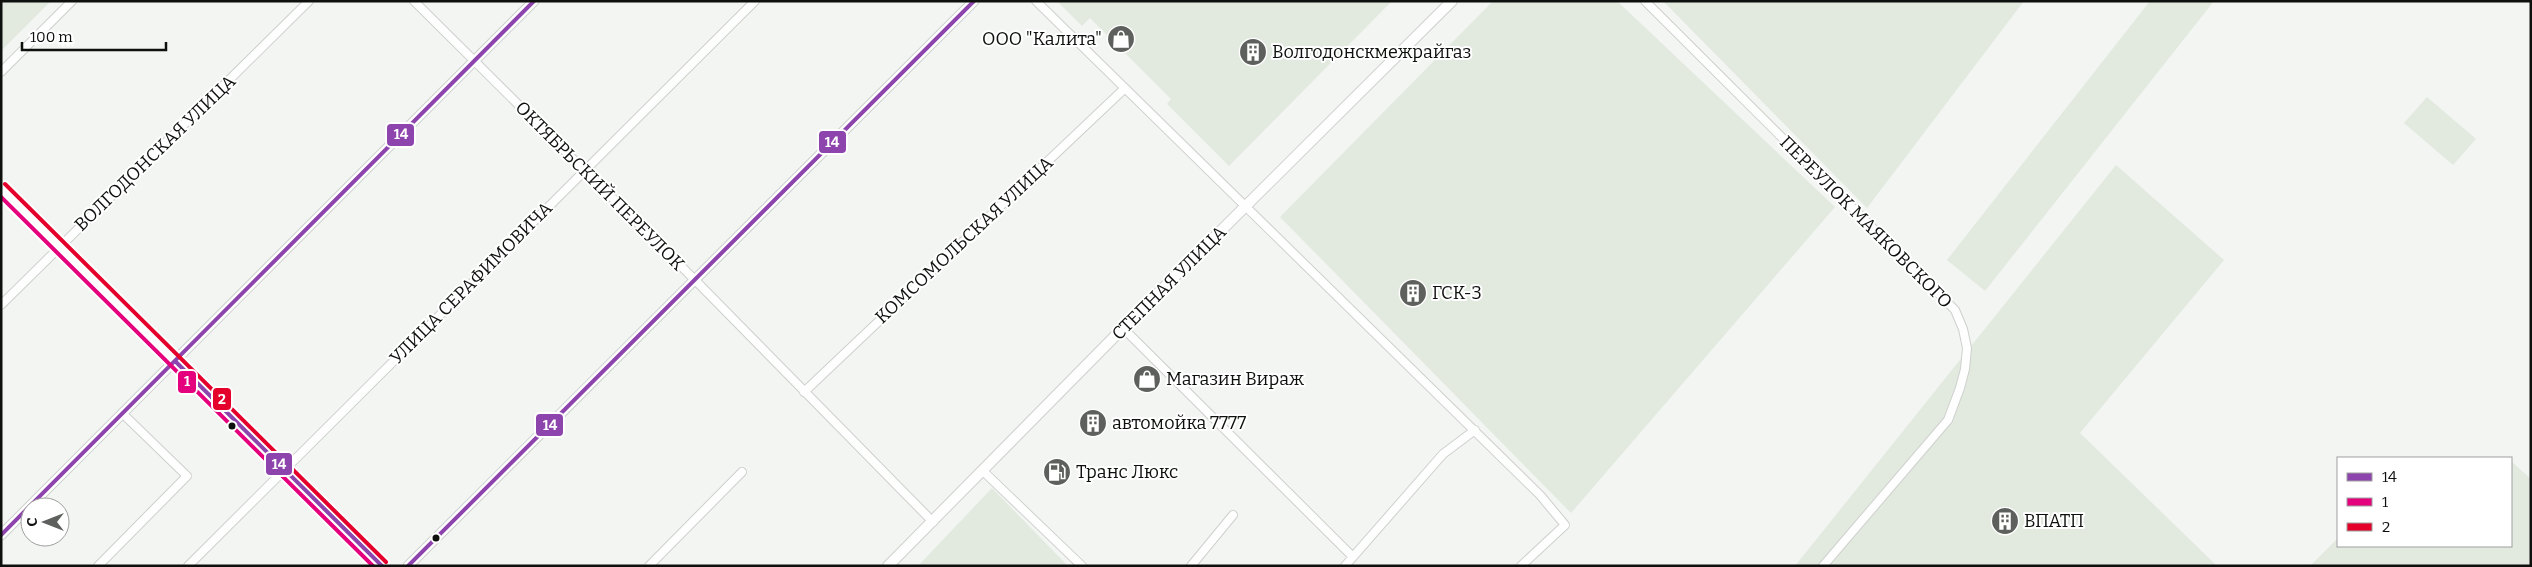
<svg xmlns="http://www.w3.org/2000/svg" width="2532" height="567" font-family="Bitter,serif">
<style>
.built{fill:#e2eae0}
.lines{fill:none;stroke-linecap:round;stroke-linejoin:round}
.minor-casing{stroke:#ced0cd;stroke-width:10}
.tertiary-casing{stroke:#ced0cd;stroke-width:11}
.secondary-casing{stroke:#ced0cd;stroke-width:12}
.minor{stroke:#fdfefd;stroke-width:8}
.tertiary{stroke:#fdfefd;stroke-width:9}
.secondary{stroke:#fdfefd;stroke-width:10}
.bus-1-casing{stroke:#fff;stroke-width:8}
.bus-2-casing{stroke:#fff;stroke-width:8}
.bus-3-casing{stroke:#fff;stroke-width:8}
.bus-1{stroke:#8e44ad;stroke-width:4}
.bus-2{stroke:#e5007d;stroke-width:4}
.bus-3{stroke:#e4002b;stroke-width:4}
.bus-dot{fill:#0e100e;stroke:#fff;stroke-width:2}
.labels{text-anchor:middle;dominant-baseline:central;stroke-width:4;stroke-linejoin:round;paint-order:stroke}
.poi-label{font-size:18px;fill:#0e100e;stroke:#fff;text-anchor:start}
.street-label{font-size:18px;fill:#0e100e;stroke:#fff}
.line-badge{stroke:#fff;stroke-width:2}
.badge-label{font-size:14px;text-anchor:middle;font-weight:bold;fill:#fff}
</style>
<rect width="100%" height="100%" fill="#f2f5f1"/>
<path class="built" d="M 1,1 L 51,1 L 1,51 Z
M 1057,1 L 1392,1 L 1229,166 L 1167,104 L 1171,99 L 1090,18 L 1082,26 Z
M 1493,1 L 1617,1 L 1835,207 L 1571,513 L 1280,217 Z
M 1663,1 L 2024,1 L 1867,208 Z
M 2150,1 L 2214,1 L 1985,291 L 1947,260 Z
M 2427,97 L 2476,139 L 2453,165 L 2404,123 Z
M 2116,165 L 2224,260 L 2080,433 L 2217,566 L 1795,566 Z
M 2511,461 L 2531,479 L 2531,566 L 2310,566 L 2338,538 L 2338,546 L 2511,546 Z
M 992,488 L 1068,566 L 918,566 Z"/>
<g class="lines">
<g class="minor-casing">
<path id="minor" d="M 414,1 L 695,280 L 933,522
M 1036,1 L 1540,495 L 1565,525 L 1521,566
M 1645,1 L 1955,310 L 1963,329 L 1967,348 L 1965,369 L 1960,388 L 1948,420 L 1823,566
M 1,72 L 72,1
M 1,305 L 309,1
M 1123,328 L 1352,556
M 804,392 L 1124,89
M 983,471 L 1082,566
M 98,566 L 187,476 L 122,413
M 188,566 L 755,1
M 649,566 L 742,472
M 1191,566 L 1233,515
M 1345,566 L 1443,454 L 1475,430"/>
</g>
<g class="tertiary-casing">
<path id="tertiary" d="M 1,188 L 382,566
M 1,535 L 534,1
M 408,566 L 974,1"/>
</g>
<g class="secondary-casing">
<path id="secondary" d="M 888,566 L 1123,328 L 1452,1"/>
</g>
<use href="#minor" class="minor"/>
<use href="#tertiary" class="tertiary"/>
<use href="#secondary" class="secondary"/>
<g class="bus-1-casing">
<path id="bus-1" d="M 176,362 L 382,566
M 1,535 L 534,1
M 408,566 L 974,1"/>
</g>
<g class="bus-2-casing">
<path id="bus-2" d="M 1,197 L 373,566"/>
</g>
<g class="bus-3-casing">
<path id="bus-3" d="M 5,184 L 386,562"/>
</g>
<use href="#bus-1" class="bus-1"/>
<use href="#bus-2" class="bus-2"/>
<use href="#bus-3" class="bus-3"/>
</g>
<defs>
<g id="shop-disc" transform="scale(1.4375)"><circle r="9.5" fill="#5e605d" stroke="#fff"/><path d="M-5-2.5h2.3a2.7 3.5 0 0 1 5.4 0H5L5.5 6h-11ZM-1.5-2.5h3a1.5 2.3 0 0 0-3 0Z" fill="#fff"/></g>
<g id="building-disc" transform="scale(1.4375)"><circle r="9.5" fill="#5e605d" stroke="#fff"/><path d="M-4-6H4V6H1V3H-1V6H-4ZM-2.5-4.3h1.7v1.8h-1.7ZM.8-4.3h1.7v1.8H.8ZM-2.5-1h1.7V.8h-1.7ZM.8-1h1.7V.8H.8Z" fill="#fff"/></g>
<g id="fuel-disc" transform="scale(1.4375)"><circle r="9.5" fill="#5e605d" stroke="#fff"/><path d="M-5.5-6h7V0h2V4h1.3V-2.5L3-4.5l.8-.8L6-3V5H2.5V1h-1V6h-7ZM-4.2-4.7v3.2H.2V-4.7Z" fill="#fff"/></g>
</defs>
<g fill-rule="evenodd">
<use href="#shop-disc" x="1121" y="39"/>
<use href="#building-disc" x="1253" y="52"/>
<use href="#building-disc" x="1413" y="293"/>
<use href="#shop-disc" x="1147" y="379"/>
<use href="#building-disc" x="1093" y="423"/>
<use href="#fuel-disc" x="1057" y="472"/>
<use href="#building-disc" x="2005" y="521"/>
</g>
<g class="bus-dot">
<circle cx="232" cy="426" r="4.5"/>
<circle cx="436" cy="538" r="4.5"/>
</g>
<g class="labels">
<g class="poi-label">
<text x="1102" y="39" text-anchor="end">ООО "Калита"</text>
<text x="1272" y="52">Волгодонскмежрайгаз</text>
<text x="1432" y="293">ГСК-3</text>
<text x="1166" y="379">Магазин Вираж</text>
<text x="1112" y="423">автомойка 7777</text>
<text x="1076" y="472">Транс Люкс</text>
<text x="2024" y="521">ВПАТП</text>
</g>
<g class="street-label">
<text transform="translate(155 153) rotate(-44)">ВОЛГОДОНСКАЯ УЛИЦА</text>
<text transform="translate(600 186) rotate(45)">ОКТЯБРЬСКИЙ ПЕРЕУЛОК</text>
<text transform="translate(1866 222) rotate(45)">ПЕРЕУЛОК МАЯКОВСКОГО</text>
<text transform="translate(964 240) rotate(-43)">КОМСОМОЛЬСКАЯ УЛИЦА</text>
<text transform="translate(471 283) rotate(-45)">УЛИЦА СЕРАФИМОВИЧА</text>
<text transform="translate(1169 283) rotate(-45)">СТЕПНАЯ УЛИЦА</text>
</g>
</g>
<g class="line-badge">
<rect x="386" y="123" width="29" height="24" rx="5" fill="#8e44ad"/>
<rect x="818" y="130" width="29" height="24" rx="5" fill="#8e44ad"/>
<rect x="177" y="370" width="20" height="24" rx="5" fill="#e5007d"/>
<rect x="212" y="387" width="20" height="24" rx="5" fill="#e4002b"/>
<rect x="535" y="413" width="29" height="24" rx="5" fill="#8e44ad"/>
<rect x="265" y="452" width="28" height="24" rx="5" fill="#8e44ad"/>
</g>
<g class="badge-label">
<text x="401" y="139">14</text>
<text x="832" y="147">14</text>
<text x="187" y="386">1</text>
<text x="222" y="404">2</text>
<text x="550" y="430">14</text>
<text x="279" y="469">14</text>
</g>
<rect width="2532" height="567" fill="none" stroke="#0e100e" stroke-width="5"/>
<rect x="2337" y="457" width="175" height="90" fill="#ffffff" stroke="#9f9f9f"/>
<rect x="2347" y="473" width="25" height="8" fill="#8e44ad" stroke="#9f9f9f"/>
<text x="2382" y="482" font-size="15" fill="#0e100e">14</text>
<rect x="2347" y="498" width="25" height="8" fill="#e5007d" stroke="#9f9f9f"/>
<text x="2382" y="507" font-size="15" fill="#0e100e">1</text>
<rect x="2347" y="523" width="25" height="8" fill="#e4002b" stroke="#9f9f9f"/>
<text x="2382" y="532" font-size="15" fill="#0e100e">2</text>
<g transform="translate(45 522) rotate(270)"><circle r="24" fill="#ffffff" stroke="#9f9f9f"/>
<path d="M0-4L9 19L0 12L-9 19Z" fill="#5e605d"/>
<text y="-8" font-size="14" font-weight="bold" text-anchor="middle" fill="#0e100e">С</text>
</g>
<path d="M22 42v8h144v-8" fill="none" stroke="#0e100e" stroke-width="2.5"/>
<text x="30" y="42" font-size="15" fill="#0e100e" stroke="#ffffff" stroke-width="4" paint-order="stroke">100 m</text>
</svg>
